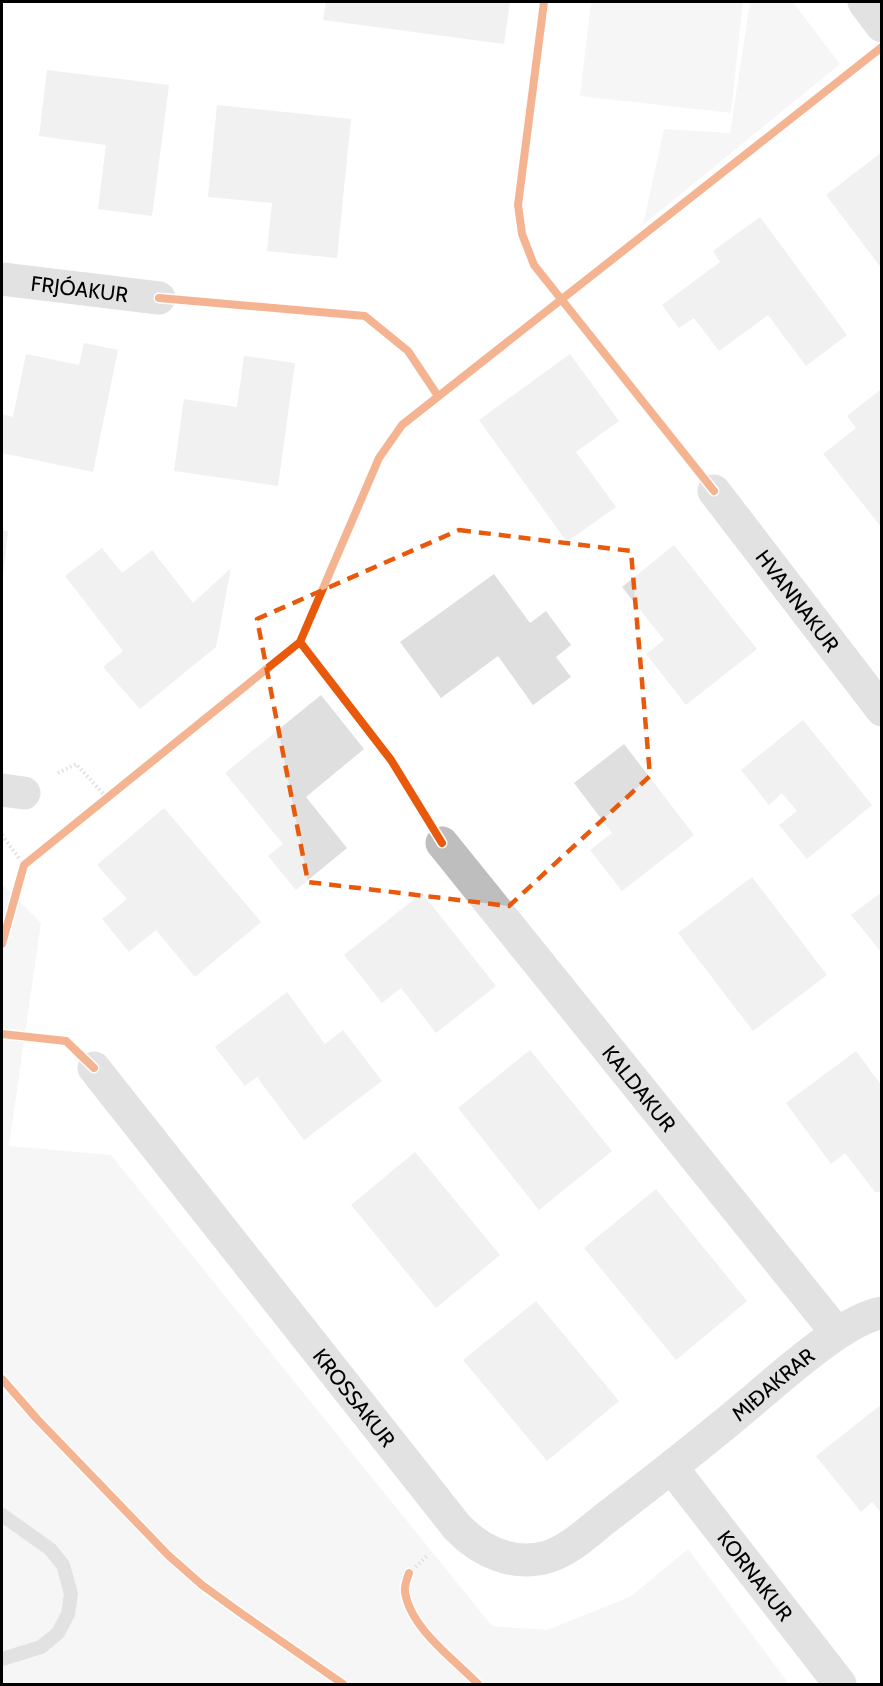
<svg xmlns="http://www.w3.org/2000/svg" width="883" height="1686" font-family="Cabin,sans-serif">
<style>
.green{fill:#ececec}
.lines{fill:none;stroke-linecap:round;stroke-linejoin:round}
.stream{stroke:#bfbfbf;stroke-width:14}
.building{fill:#dfdfdf}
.path{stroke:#b9b9b9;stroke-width:4;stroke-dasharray:1.5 3;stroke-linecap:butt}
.minor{stroke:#bebebe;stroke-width:33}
.cycleway-casing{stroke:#fff;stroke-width:11}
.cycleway{stroke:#e8590c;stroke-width:8}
.marked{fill:none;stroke:#e8590c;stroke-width:4.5;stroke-dasharray:12 8;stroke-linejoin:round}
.labels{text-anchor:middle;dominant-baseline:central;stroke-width:4.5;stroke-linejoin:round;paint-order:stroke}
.street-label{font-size:21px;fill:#000;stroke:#fff}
</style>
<rect width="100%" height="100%" fill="#fff"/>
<path class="green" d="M 591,2 L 743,2 L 731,113 L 580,96 Z
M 750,2 L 793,2 L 840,64 L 643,225 L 664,129 L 730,133 Z
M 4,886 L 41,923 L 9,1146 L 111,1155 L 492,1626 L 547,1630 L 630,1597 L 688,1549 L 789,1684 L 2,1684 L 2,889 Z"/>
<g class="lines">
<path class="stream" d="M 2,1515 L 50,1549 L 63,1565 L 71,1594 L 68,1614 L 58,1633 L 41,1647 L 2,1659"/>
</g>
<path class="building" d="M 326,2 L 510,2 L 504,44 L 323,20 Z
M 47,70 L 169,85 L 152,216 L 98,209 L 106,145 L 39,136 Z
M 217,105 L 351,119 L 337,258 L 267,251 L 272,203 L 208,197 Z
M 882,152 L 882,269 L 826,195 Z
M 760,217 L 847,335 L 806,366 L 768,315 L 719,351 L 694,318 L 679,328 L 662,305 L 720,262 L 713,251 Z
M 84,343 L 118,350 L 93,472 L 2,453 L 2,414 L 13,417 L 26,354 L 79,365 Z
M 570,354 L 619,421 L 576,452 L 616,507 L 567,542 L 479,420 Z
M 244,356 L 295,363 L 278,486 L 174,471 L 184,399 L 237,407 Z
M 880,390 L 882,392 L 882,528 L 823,454 L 856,428 L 847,416 Z
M 2,530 L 8,531 L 3,576 L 2,576 Z
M 674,545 L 757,649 L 686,705 L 646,654 L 664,640 L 622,587 Z
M 102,548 L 122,573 L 152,550 L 193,603 L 231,568 L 216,647 L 140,709 L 103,667 L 123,651 L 65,576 Z
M 494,574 L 530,623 L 546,611 L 571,645 L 556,657 L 571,677 L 533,705 L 498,656 L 441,698 L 400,642 Z
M 321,695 L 364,749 L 306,797 L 347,848 L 296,890 L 268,856 L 283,844 L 225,773 Z
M 803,720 L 872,805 L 807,859 L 779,825 L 797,811 L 782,793 L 769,805 L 741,770 Z
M 624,744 L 694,835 L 622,891 L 590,850 L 612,833 L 574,783 Z
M 164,808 L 261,922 L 195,977 L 156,930 L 129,952 L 102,919 L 127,899 L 97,865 Z
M 752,877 L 827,975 L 753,1031 L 678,933 Z
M 882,892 L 882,953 L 851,915 Z
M 422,893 L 496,986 L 436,1033 L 401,988 L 382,1003 L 344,955 Z
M 287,992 L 325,1044 L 343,1030 L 382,1081 L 304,1140 L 257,1077 L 245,1086 L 215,1047 Z
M 530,1050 L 612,1151 L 539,1210 L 458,1108 Z
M 856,1051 L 882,1086 L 882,1192 L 875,1192 L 845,1153 L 831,1164 L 786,1103 Z
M 415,1152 L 500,1255 L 436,1308 L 351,1205 Z
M 656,1189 L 747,1301 L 676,1360 L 584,1248 Z
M 536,1301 L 619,1401 L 547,1461 L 463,1360 Z
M 882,1404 L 882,1514 L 872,1502 L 861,1512 L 816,1456 Z"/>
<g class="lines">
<path class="path" d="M 58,773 L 76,764 L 108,799
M 2,835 L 24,865
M 409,1573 L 428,1555"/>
<g class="minor">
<path d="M 864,2 L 882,26"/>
<path id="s1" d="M 2,279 L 159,298"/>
<path id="s2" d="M 714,491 L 882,710"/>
<path d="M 2,790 L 24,793"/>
<path id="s3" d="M 442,843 L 837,1333"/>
<path id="s4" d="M 94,1068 L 457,1527 C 480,1551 513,1567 547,1557 C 571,1550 592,1528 611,1514 C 654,1481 696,1448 737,1414 C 769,1388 843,1318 882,1313"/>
<path id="s5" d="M 672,1468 L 840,1684"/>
</g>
<g class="cycleway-casing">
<path id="cycleway" d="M 544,2 L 518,205 L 522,234 L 534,265 L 714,491
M 159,298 L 365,316 L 408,351 L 438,396
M 300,642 L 391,760 L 442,843
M 2,944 L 24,865 L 300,642 L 379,458 L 402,425 L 882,47
M 2,1034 L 66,1041 L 94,1068
M 2,1379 L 37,1419 L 168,1555 L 202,1585 L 242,1614 L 343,1684
M 409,1573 C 407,1579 404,1586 405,1592 C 410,1628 454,1659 478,1684"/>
</g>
<use href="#cycleway" class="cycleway"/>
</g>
<path d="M0 0H883V1686H0ZM 459,530 L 631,551 L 650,776 L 509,906 L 308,882 L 257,619 Z" fill="#fff" fill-opacity=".55" fill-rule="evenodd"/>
<path class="marked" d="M 459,530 L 631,551 L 650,776 L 509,906 L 308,882 L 257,619 Z"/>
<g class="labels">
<g class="street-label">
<text stroke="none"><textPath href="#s1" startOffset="78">FRJÓAKUR</textPath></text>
<text stroke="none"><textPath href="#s2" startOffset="138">HVANNAKUR</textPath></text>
<text stroke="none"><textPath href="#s3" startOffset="315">KALDAKUR</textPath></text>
<text stroke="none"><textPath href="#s4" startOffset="970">MIÐAKRAR</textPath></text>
<text stroke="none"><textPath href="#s4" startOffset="420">KROSSAKUR</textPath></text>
<text stroke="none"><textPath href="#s5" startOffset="136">KORNAKUR</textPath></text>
</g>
</g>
<rect width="883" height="1686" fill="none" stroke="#000000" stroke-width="6"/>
</svg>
